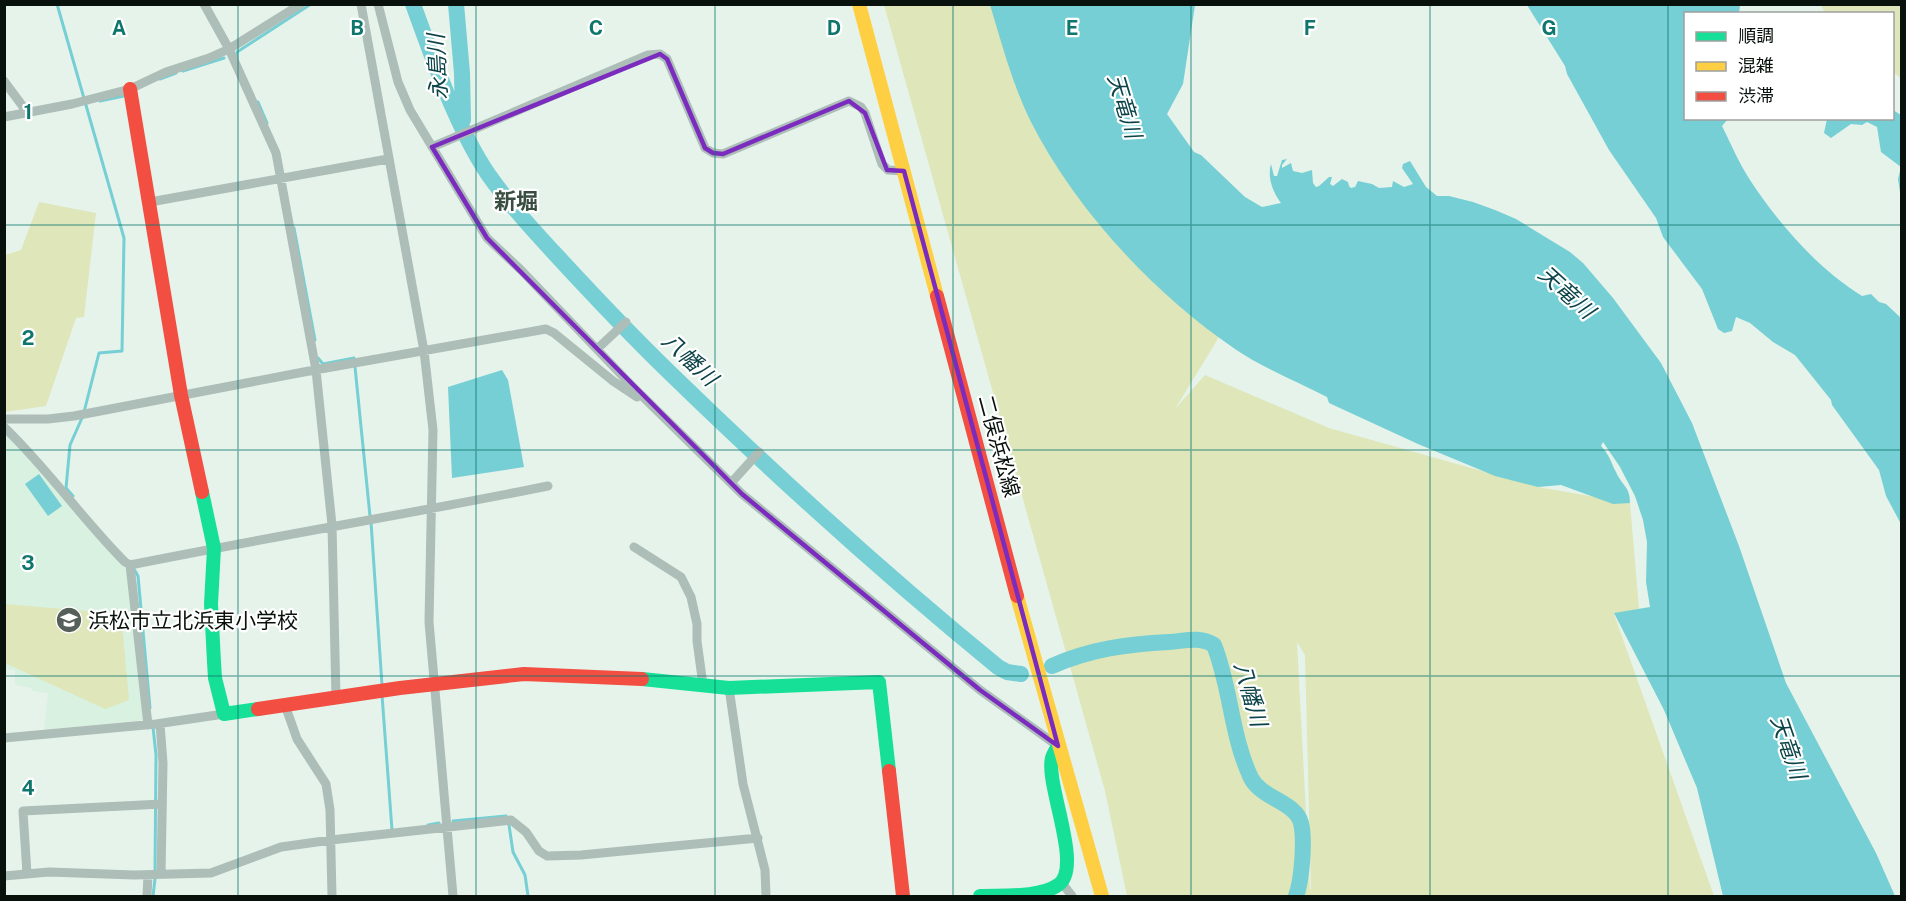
<svg xmlns="http://www.w3.org/2000/svg" width="1906" height="901" font-family="'Public Sans','Noto Sans JP',sans-serif">
<style>
.built{fill:#d9f1e1}
.green{fill:#dee6ba;fill-rule:evenodd}
.water{fill:#76cfd4}
.lines{fill:none;stroke-linecap:round;stroke-linejoin:round}
.stream{stroke:#76cfd4;stroke-width:3}
.river{stroke:#76cfd4;stroke-width:16}
.street{stroke:#adbdb8;stroke-width:9}
.fast{stroke:#16e098;stroke-width:14}
.slow{stroke:#ffcf43;stroke-width:14}
.jam{stroke:#f24e42;stroke-width:14}
.marked{fill:none;stroke:#7b2cbf;stroke-width:4.5;stroke-linejoin:round}
.grid{fill:none;stroke:#0f766e;stroke-width:1.5;stroke-opacity:0.55}
.labels{text-anchor:middle;dominant-baseline:central;stroke-width:4.5;stroke-linejoin:round;paint-order:stroke}
.street-label{font-size:21px;fill:#09110c;stroke:#fff}
.poi-label{font-size:21px;fill:#09110c;stroke:#fff;text-anchor:start}
.water-label{font-size:22px;font-style:italic;fill:#0c4348;stroke:#fff}
.neighbourhood-label{font-size:22px;font-weight:bold;fill:#394e41;stroke:#fff}
.grid-label{font-size:20px;text-anchor:middle;font-weight:bold;fill:#0f766e;stroke:#fff;stroke-width:4.5;stroke-linejoin:round;paint-order:stroke}
</style>
<rect width="100%" height="100%" fill="#e6f3ea"/>
<path class="built" d="M 4,429 L 128,572 L 146,720 L 44,730 L 48,693 L 32,691 L 32,688 L 15,685 L 15,670 L 5,669 Z"/>
<path class="green" d="M 884,5 L 991,5 L 1144,272 L 1219,337 L 1175,409 L 1205,375 L 1329,428 L 1538,487 L 1630,503 L 1639,609 L 1614,614 L 1714,896 L 1127,896 L 1105,791 ZM 1297,642 L 1305,655 L 1311,889 L 1310,889 Z
M 1821,5 L 1901,5 L 1901,78 L 1893,72 L 1892,14 L 1825,13 Z
M 39,202 L 96,213 L 84,317 L 76,318 L 46,406 L 5,412 L 5,255 L 21,250 Z
M 5,604 L 121,614 L 129,700 L 105,709 L 5,663 Z"/>
<path class="water" d="M 990,5 L 1195,5 L 1183,84 L 1167,114 L 1194,152 L 1201,155 L 1245,197 L 1262,207 L 1281,203 C 1273,193 1267,177 1271,164 L 1274,176 L 1277,176 L 1282,160 L 1287,159 L 1282,165 L 1282,168 L 1291,163 L 1293,171 L 1302,173 L 1312,170 L 1313,183 L 1316,187 L 1319,186 L 1329,177 L 1332,177 L 1330,184 L 1333,186 L 1342,179 L 1348,182 L 1349,186 L 1351,188 L 1355,187 L 1358,181 L 1372,184 L 1379,188 L 1392,187 L 1393,181 L 1404,187 L 1413,184 L 1402,168 L 1403,164 L 1410,161 L 1426,187 L 1437,196 L 1449,196 L 1473,202 L 1495,210 L 1516,219 L 1570,252 L 1583,263 L 1613,298 L 1661,363 L 1692,423 L 1739,546 L 1786,683 L 1876,853 L 1895,896 L 1723,896 L 1697,788 L 1664,710 L 1614,613 L 1650,607 L 1646,582 L 1647,542 L 1643,520 L 1635,496 L 1620,467 L 1603,442 L 1601,446 C 1611,457 1610,461 1616,472 C 1622,486 1630,486 1630,503 L 1613,504 L 1561,485 L 1538,487 L 1495,476 L 1418,444 L 1329,403 L 1327,397 C 1296,381 1263,368 1235,349 C 1153,293 1075,209 1030,120 C 1012,83 1002,44 990,5 Z
M 1527,5 L 1740,5 L 1739,13 L 1686,14 L 1686,118 L 1728,119 L 1722,126 C 1731,144 1739,163 1750,180 C 1779,224 1817,268 1862,296 L 1871,294 L 1879,302 L 1886,304 L 1901,318 L 1901,524 L 1886,496 L 1879,470 L 1832,405 L 1831,400 L 1795,355 L 1773,342 L 1750,323 L 1736,317 L 1732,331 L 1724,333 L 1718,329 L 1702,289 L 1663,237 L 1656,218 L 1609,150 L 1567,74 L 1565,66 Z
M 1893,110 L 1901,115 L 1901,199 L 1898,179 L 1901,167 L 1881,152 L 1877,127 L 1867,122 L 1862,125 L 1851,124 L 1831,138 L 1824,133 L 1827,119 L 1892,118 Z
M 502,370 L 508,380 L 524,467 L 452,478 L 448,387 Z
M 39,474 L 62,506 L 48,516 L 25,484 Z"/>
<g class="lines">
<path class="stream" d="M 57,4 L 124,238 L 122,351 L 99,353 L 84,412
M 237,58 L 237,52 L 311,4
M 183,71 L 224,58
M 160,79 L 176,73
M 100,101 L 124,96
M 258,102 L 267,123
M 294,228 L 315,340
M 318,358 L 323,364 L 354,358
M 355,367 L 370,516
M 73,496 L 66,488 L 70,445 L 82,418
M 371,522 L 382,685
M 134,569 L 138,576 L 150,708
M 382,695 L 392,830
M 153,727 L 156,755 L 155,872
M 453,821 L 506,816
M 428,825 L 439,823
M 509,825 L 513,852 L 525,875 L 528,896
M 153,896 L 155,879"/>
<path class="river" d="M 413,4 C 432,57 457,128 488,174 C 509,204 533,230 558,257 C 594,296 630,334 668,371 C 774,474 884,574 998,667 L 1007,672 L 1021,674
M 456,4 L 462,73 L 463,120
M 1052,666 C 1090,649 1128,644 1169,642 C 1185,641 1200,636 1214,645 C 1231,688 1231,736 1251,778 C 1262,799 1296,802 1301,823 C 1305,840 1302,880 1296,896"/>
<path class="street" d="M 204,4 L 229,49 L 276,153 L 316,370 L 332,525 L 336,698
M 361,4 L 424,351 L 433,430 L 429,622 L 453,896
M 378,4 L 398,82 L 410,110 L 487,238 L 521,270 L 634,388 L 742,494 L 980,690 L 1058,746
M 4,81 L 27,112
M 4,117 L 72,104 L 130,89 L 166,72 L 209,58 L 229,49 L 301,4
M 432,147 L 648,55 L 660,54 L 667,59 L 705,148 L 713,153 L 723,154 L 849,101 L 861,107 L 865,113 L 882,164 L 888,170 L 904,171
M 150,202 L 388,159
M 597,349 L 626,322
M 4,419 L 48,419 L 74,416 L 309,371 L 546,329 L 554,333 L 613,381 L 637,397
M 4,427 C 48,469 82,519 125,562 L 130,565 C 269,537 409,514 548,486
M 731,483 L 759,452
M 634,547 L 681,577 L 691,597 L 697,624 L 697,641 L 703,685
M 130,565 L 148,725
M 729,688 L 743,784 L 765,870 L 766,896
M 285,705 L 297,739 L 326,784 L 330,810 L 332,896
M 160,724 L 163,763 L 161,874
M 4,738 L 156,724 L 224,714
M 27,874 L 23,811 L 162,804
M 4,876 L 49,872 L 134,875 L 211,873 L 281,847 L 331,840 L 511,820 L 526,832 L 539,851 L 547,856 L 581,855 L 758,838
M 1062,883 L 1072,896
M 147,896 L 148,875"/>
<path class="fast" d="M 202,492 L 214,548 L 211,604 L 214,662 L 215,678 L 224,714 L 258,709
M 642,679 L 729,688 L 879,682 L 889,771
M 980,896 C 1002,895 1040,898 1058,885 C 1084,868 1045,784 1052,758 C 1053,754 1056,750 1058,746"/>
<path class="slow" d="M 859,4 L 937,296
M 1017,596 L 1102,896"/>
<path class="jam" d="M 130,89 L 181,395 L 202,492
M 937,296 L 1017,596
M 258,709 L 400,688 L 524,674 L 642,679
M 889,771 L 903,896"/>
</g>
<path class="marked" d="M 660,54 L 667,59 L 705,148 L 713,153 L 723,154 L 849,101 L 865,113 L 887,170 L 904,171 L 1058,746 L 980,690 L 742,494 L 487,238 L 432,147 Z"/>
<path class="grid" d="M 238,4 L 238,896M 476,4 L 476,896M 715,4 L 715,896M 953,4 L 953,896M 1191,4 L 1191,896M 1430,4 L 1430,896M 1668,4 L 1668,896M 4,225 L 1902,225M 4,450 L 1902,450M 4,676 L 1902,676"/>
<defs>
<g id="school-disc" transform="scale(1.35)"><circle r="9.5" fill="#56605a" stroke="#fff"/><path d="M0-5L7-2L0 1L-7-2ZM-4 1L0 2.5L4 1V4Q0 6-4 4Z" fill="#fff"/></g>
</defs>
<g fill-rule="evenodd">
<use href="#school-disc" x="69" y="620"/>
</g>
<g class="labels">
<g class="street-label">
<text transform="translate(999 446) rotate(75)">二俣浜松線</text>
</g>
<g class="poi-label">
<text x="88" y="620">浜松市立北浜東小学校</text>
</g>
<g class="water-label">
<text transform="translate(437 67) rotate(-93)">永島川</text>
<text transform="translate(1125 106) rotate(73)">天竜川</text>
<text transform="translate(1567 292) rotate(42)">天竜川</text>
<text transform="translate(690 359) rotate(43)">八幡川</text>
<text transform="translate(1251 694) rotate(74)">八幡川</text>
<text transform="translate(1789 747) rotate(71)">天竜川</text>
</g>
<g class="neighbourhood-label">
<text x="516" y="201">新堀</text>
</g>
</g>
<g class="grid-label">
<text x="119" y="35">A</text>
<text x="357" y="35">B</text>
<text x="596" y="35">C</text>
<text x="834" y="35">D</text>
<text x="1072" y="35">E</text>
<text x="1310" y="35">F</text>
<text x="1549" y="35">G</text>
<text x="28" y="119">1</text>
<text x="28" y="345">2</text>
<text x="28" y="570">3</text>
<text x="28" y="795">4</text>
</g>
<rect width="1906" height="901" fill="none" stroke="#09110c" stroke-width="12"/>
<rect x="1684" y="12" width="210" height="108" fill="#ffffff" stroke="#9da09e" stroke-width="1.5"/>
<rect x="1696" y="32" width="30" height="9" fill="#16e098" stroke="#9da09e" stroke-width="1.5"/>
<text x="1738" y="42" font-size="18" fill="#09110c">順調</text>
<rect x="1696" y="62" width="30" height="9" fill="#ffcf43" stroke="#9da09e" stroke-width="1.5"/>
<text x="1738" y="72" font-size="18" fill="#09110c">混雑</text>
<rect x="1696" y="92" width="30" height="9" fill="#f24e42" stroke="#9da09e" stroke-width="1.5"/>
<text x="1738" y="102" font-size="18" fill="#09110c">渋滞</text>
</svg>
